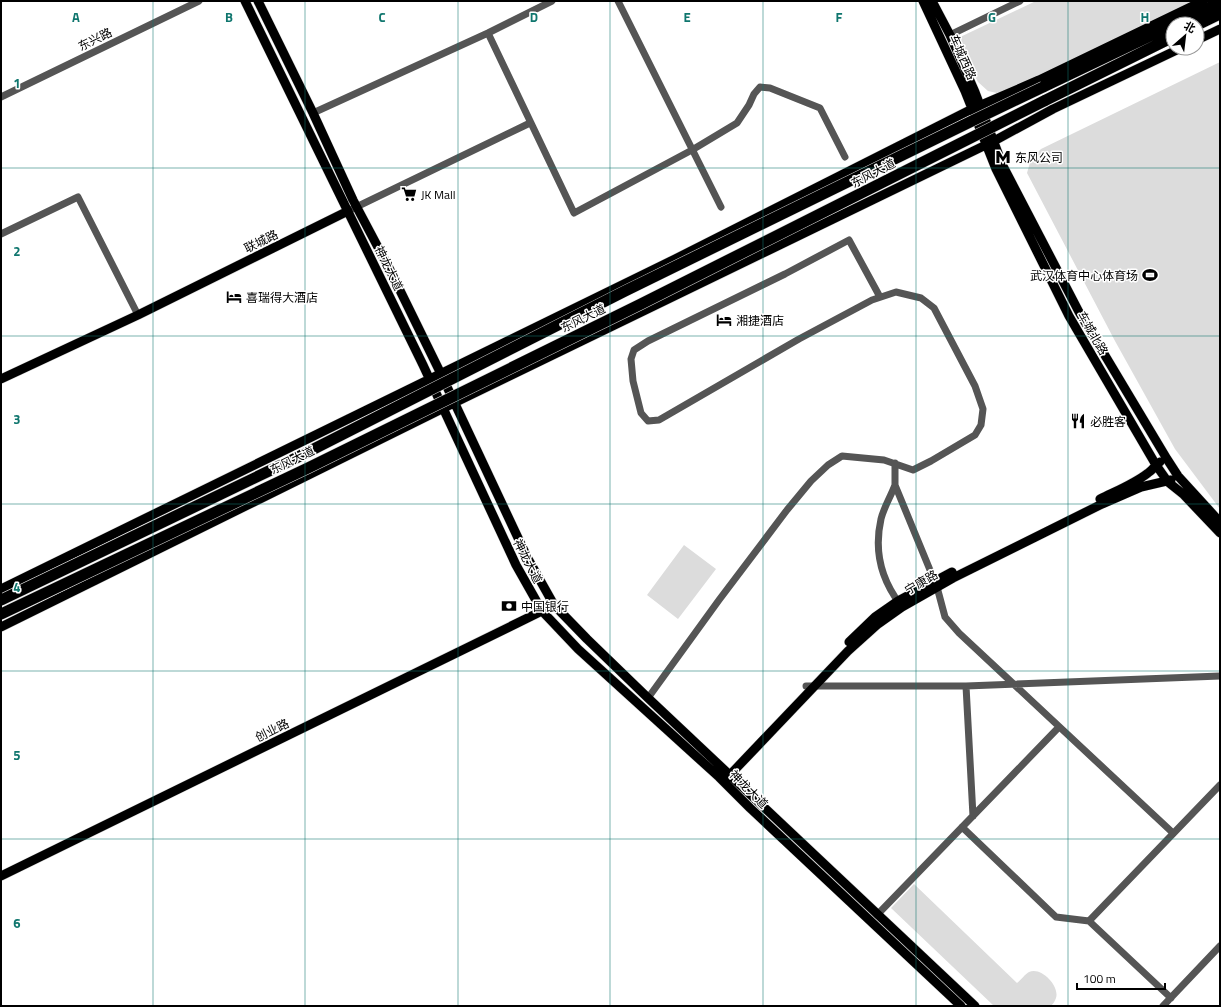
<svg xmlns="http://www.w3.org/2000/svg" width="1221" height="1007" font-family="'Titillium Web','Noto Sans SC',sans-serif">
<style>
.green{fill:#dcdcdc}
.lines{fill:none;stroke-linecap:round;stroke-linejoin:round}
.major-casing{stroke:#dbdbdb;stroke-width:10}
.highway-casing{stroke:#dbdbdb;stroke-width:12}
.minor{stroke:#555;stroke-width:7}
.major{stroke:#000;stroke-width:9}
.highway{stroke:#000;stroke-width:11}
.highway-bridge-casing{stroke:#dbdbdb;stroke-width:12;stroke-linecap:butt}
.highway-bridge{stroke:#000;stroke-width:11}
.grid{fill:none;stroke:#0f766e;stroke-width:1;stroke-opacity:0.55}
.labels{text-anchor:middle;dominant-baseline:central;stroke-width:3;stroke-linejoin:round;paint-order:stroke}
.street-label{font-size:12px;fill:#000;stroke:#fff}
.poi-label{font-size:12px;fill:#000;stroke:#fff;text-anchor:start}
.grid-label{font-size:13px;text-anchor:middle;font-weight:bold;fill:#0f766e;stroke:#fff;stroke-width:3;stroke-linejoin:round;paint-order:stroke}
</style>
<rect width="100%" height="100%" fill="#fff"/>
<path class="green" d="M 1036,1 L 1200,1 L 1001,94 L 988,91 L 978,82 L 956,39 Z
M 1220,62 L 1220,509 L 1175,449 L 1115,341 L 1027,173 L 1031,159 L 1041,149 Z
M 684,545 L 716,569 L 678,619 L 647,595 Z
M 914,884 L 1017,983 C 1021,980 1025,974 1029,972 C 1041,966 1060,986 1056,998 C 1055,1001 1053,1004 1051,1006 L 994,1006 L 891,908 Z"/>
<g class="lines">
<g class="major-casing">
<path id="major" d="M 245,1 L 423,365 L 516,565 L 542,611 L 578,649 L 719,777 L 750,808 L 961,1006
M 258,1 L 313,113 L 353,200 L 389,268 L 441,374 L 527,557 L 554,605 L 587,639 L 648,698 L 975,1006
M 923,1 L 965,91 L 996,169 L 1069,316 L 1156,465 L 1168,482 L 1183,494 L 1220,533
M 932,1 L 950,35 L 975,92 L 1003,166 L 1079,312 L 1167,459 L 1178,476 L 1220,522
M 1197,40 L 1220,29
M 1,379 L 138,315 L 348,211
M 1100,499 C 1116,491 1134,484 1148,473 C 1153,470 1155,465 1160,462
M 1,589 L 675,259 L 972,109 L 1039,80 L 1203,1
M 1,627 L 454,403 L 994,141 L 1053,109 L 1181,48
M 849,642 L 875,617 L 898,601 L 952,572
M 726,779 L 848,651 L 878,624 L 902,607 L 953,578 L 1102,504 L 1141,487 L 1171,480
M 1,876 L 546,609"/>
</g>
<g class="highway-casing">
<path id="highway" d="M 1175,24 L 1220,2
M 1197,25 L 1220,14
M 1043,87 L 1173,25
M 1044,101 L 1173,37"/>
</g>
<path class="minor" d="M 618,1 L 721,207
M 488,33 L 574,213 L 692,150 L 737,123 L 749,105 L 754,94 L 760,87 L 770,88 L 820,108 L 845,157
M 950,35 L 1020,1
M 1,97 L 199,1
M 313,113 L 488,33 L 552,1
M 348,211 L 530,123
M 1,234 L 78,197 L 138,315
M 895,463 L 895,485 L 937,587 L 945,617 L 959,633 L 1173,833
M 895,485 C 891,496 884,507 881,519 C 874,550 881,579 900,604
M 806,686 L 966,686 L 1220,676
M 966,686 L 973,816
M 648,698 L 719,600 L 787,510 L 811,481 L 828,465 L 842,456 L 884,460 L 913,470 L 931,461 L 975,435 L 981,425 L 983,409 L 975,386 L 934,308 L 921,298 L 896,292 L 872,300 L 799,339 L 659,420 L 648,421 L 641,413 L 633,381 L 631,359 L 634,350 L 648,341 L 785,274 L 849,240 L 880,297
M 962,827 L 1056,917 L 1089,921 L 1171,998
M 877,915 L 1059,727
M 1089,921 L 1220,785
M 1163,1006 L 1220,946"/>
<use href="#major" class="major"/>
<use href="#highway" class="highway"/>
<g class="highway-bridge-casing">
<path id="highway-bridge" d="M 1,600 L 296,458 L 625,291 L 974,120 L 1043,87
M 1,614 L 308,468 L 641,304 L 1044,101"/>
</g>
<use href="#highway-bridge" class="highway-bridge"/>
</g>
<path class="grid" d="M 153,1 L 153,1006M 305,1 L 305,1006M 458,1 L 458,1006M 610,1 L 610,1006M 763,1 L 763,1006M 916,1 L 916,1006M 1068,1 L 1068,1006M 1,168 L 1220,168M 1,336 L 1220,336M 1,504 L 1220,504M 1,671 L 1220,671M 1,839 L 1220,839"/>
<defs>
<g id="metro-bare" transform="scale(1.2)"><path d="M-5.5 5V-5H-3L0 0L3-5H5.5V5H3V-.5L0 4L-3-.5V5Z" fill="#000" stroke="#fff" stroke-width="2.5" paint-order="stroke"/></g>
<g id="supermarket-bare" transform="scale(1.2)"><path d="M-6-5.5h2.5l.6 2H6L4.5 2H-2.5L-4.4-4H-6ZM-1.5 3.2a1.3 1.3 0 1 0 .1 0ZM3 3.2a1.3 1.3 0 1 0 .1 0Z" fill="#000" stroke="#fff" stroke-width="2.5" paint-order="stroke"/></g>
<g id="stadium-bare" transform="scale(1.2)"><path d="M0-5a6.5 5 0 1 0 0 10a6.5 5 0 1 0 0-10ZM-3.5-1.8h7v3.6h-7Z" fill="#000" stroke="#fff" stroke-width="2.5" paint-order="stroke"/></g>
<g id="hotel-bare" transform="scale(1.2)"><path d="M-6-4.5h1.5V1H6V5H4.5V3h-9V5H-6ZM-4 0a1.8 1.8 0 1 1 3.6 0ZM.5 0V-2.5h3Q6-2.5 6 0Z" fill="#000" stroke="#fff" stroke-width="2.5" paint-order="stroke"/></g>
<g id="restaurant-bare" transform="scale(1.2)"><path d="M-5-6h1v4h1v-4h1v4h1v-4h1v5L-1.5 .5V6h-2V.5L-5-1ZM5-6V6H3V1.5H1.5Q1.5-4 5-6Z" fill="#000" stroke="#fff" stroke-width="2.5" paint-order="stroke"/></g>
<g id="bank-bare" transform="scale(1.2)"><path d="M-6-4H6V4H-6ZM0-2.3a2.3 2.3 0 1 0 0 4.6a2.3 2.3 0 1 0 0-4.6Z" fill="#000" stroke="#fff" stroke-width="2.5" paint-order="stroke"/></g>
</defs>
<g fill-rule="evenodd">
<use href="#metro-bare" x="1003" y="157"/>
<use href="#supermarket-bare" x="409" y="194"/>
<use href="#stadium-bare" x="1150" y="275"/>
<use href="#hotel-bare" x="234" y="297"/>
<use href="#hotel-bare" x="724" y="320"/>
<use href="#restaurant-bare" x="1078" y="421"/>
<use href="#bank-bare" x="509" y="606"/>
</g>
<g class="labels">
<g class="street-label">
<text transform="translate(95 39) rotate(-26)">东兴路</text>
<text transform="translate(963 57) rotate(66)">车城西路</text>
<text transform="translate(873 173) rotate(-27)">东风大道</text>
<text transform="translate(261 241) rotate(-26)">联城路</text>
<text transform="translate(389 268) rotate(64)">神龙大道</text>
<text transform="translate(583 318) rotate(-26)">东风大道</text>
<text transform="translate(1093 333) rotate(60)">车城北路</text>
<text transform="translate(292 460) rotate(-26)">东风大道</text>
<text transform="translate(528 561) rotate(63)">神龙大道</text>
<text transform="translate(921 582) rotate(-30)">宁康路</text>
<text transform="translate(272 730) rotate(-26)">创业路</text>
<text transform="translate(749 789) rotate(45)">神龙大道</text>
</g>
<g class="poi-label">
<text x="1015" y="157">东风公司</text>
<text x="421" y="194">JK Mall</text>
<text x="1138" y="275" text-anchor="end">武汉体育中心体育场</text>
<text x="246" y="297">喜瑞得大酒店</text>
<text x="736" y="320">湘捷酒店</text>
<text x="1090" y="421">必胜客</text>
<text x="521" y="606">中国银行</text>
</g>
</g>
<g class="grid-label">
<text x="76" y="22">A</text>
<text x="229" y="22">B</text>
<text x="382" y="22">C</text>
<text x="534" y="22">D</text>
<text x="687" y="22">E</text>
<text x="839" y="22">F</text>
<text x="992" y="22">G</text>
<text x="1145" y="22">H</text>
<text x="17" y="88">1</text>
<text x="17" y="256">2</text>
<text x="17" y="424">3</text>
<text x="17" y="592">4</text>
<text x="17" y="760">5</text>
<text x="17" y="928">6</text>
</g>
<rect width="1221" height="1007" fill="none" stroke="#000000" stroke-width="4"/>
<g transform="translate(1185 36) rotate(28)"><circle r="19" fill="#ffffff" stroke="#999999"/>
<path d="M0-3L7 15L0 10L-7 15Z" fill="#000000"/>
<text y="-6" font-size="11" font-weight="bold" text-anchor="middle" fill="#000000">北</text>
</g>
<path d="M1077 983v6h88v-6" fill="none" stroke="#000000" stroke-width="2"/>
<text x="1083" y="983" font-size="12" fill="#000000" stroke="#ffffff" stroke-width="3" paint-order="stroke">100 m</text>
</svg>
